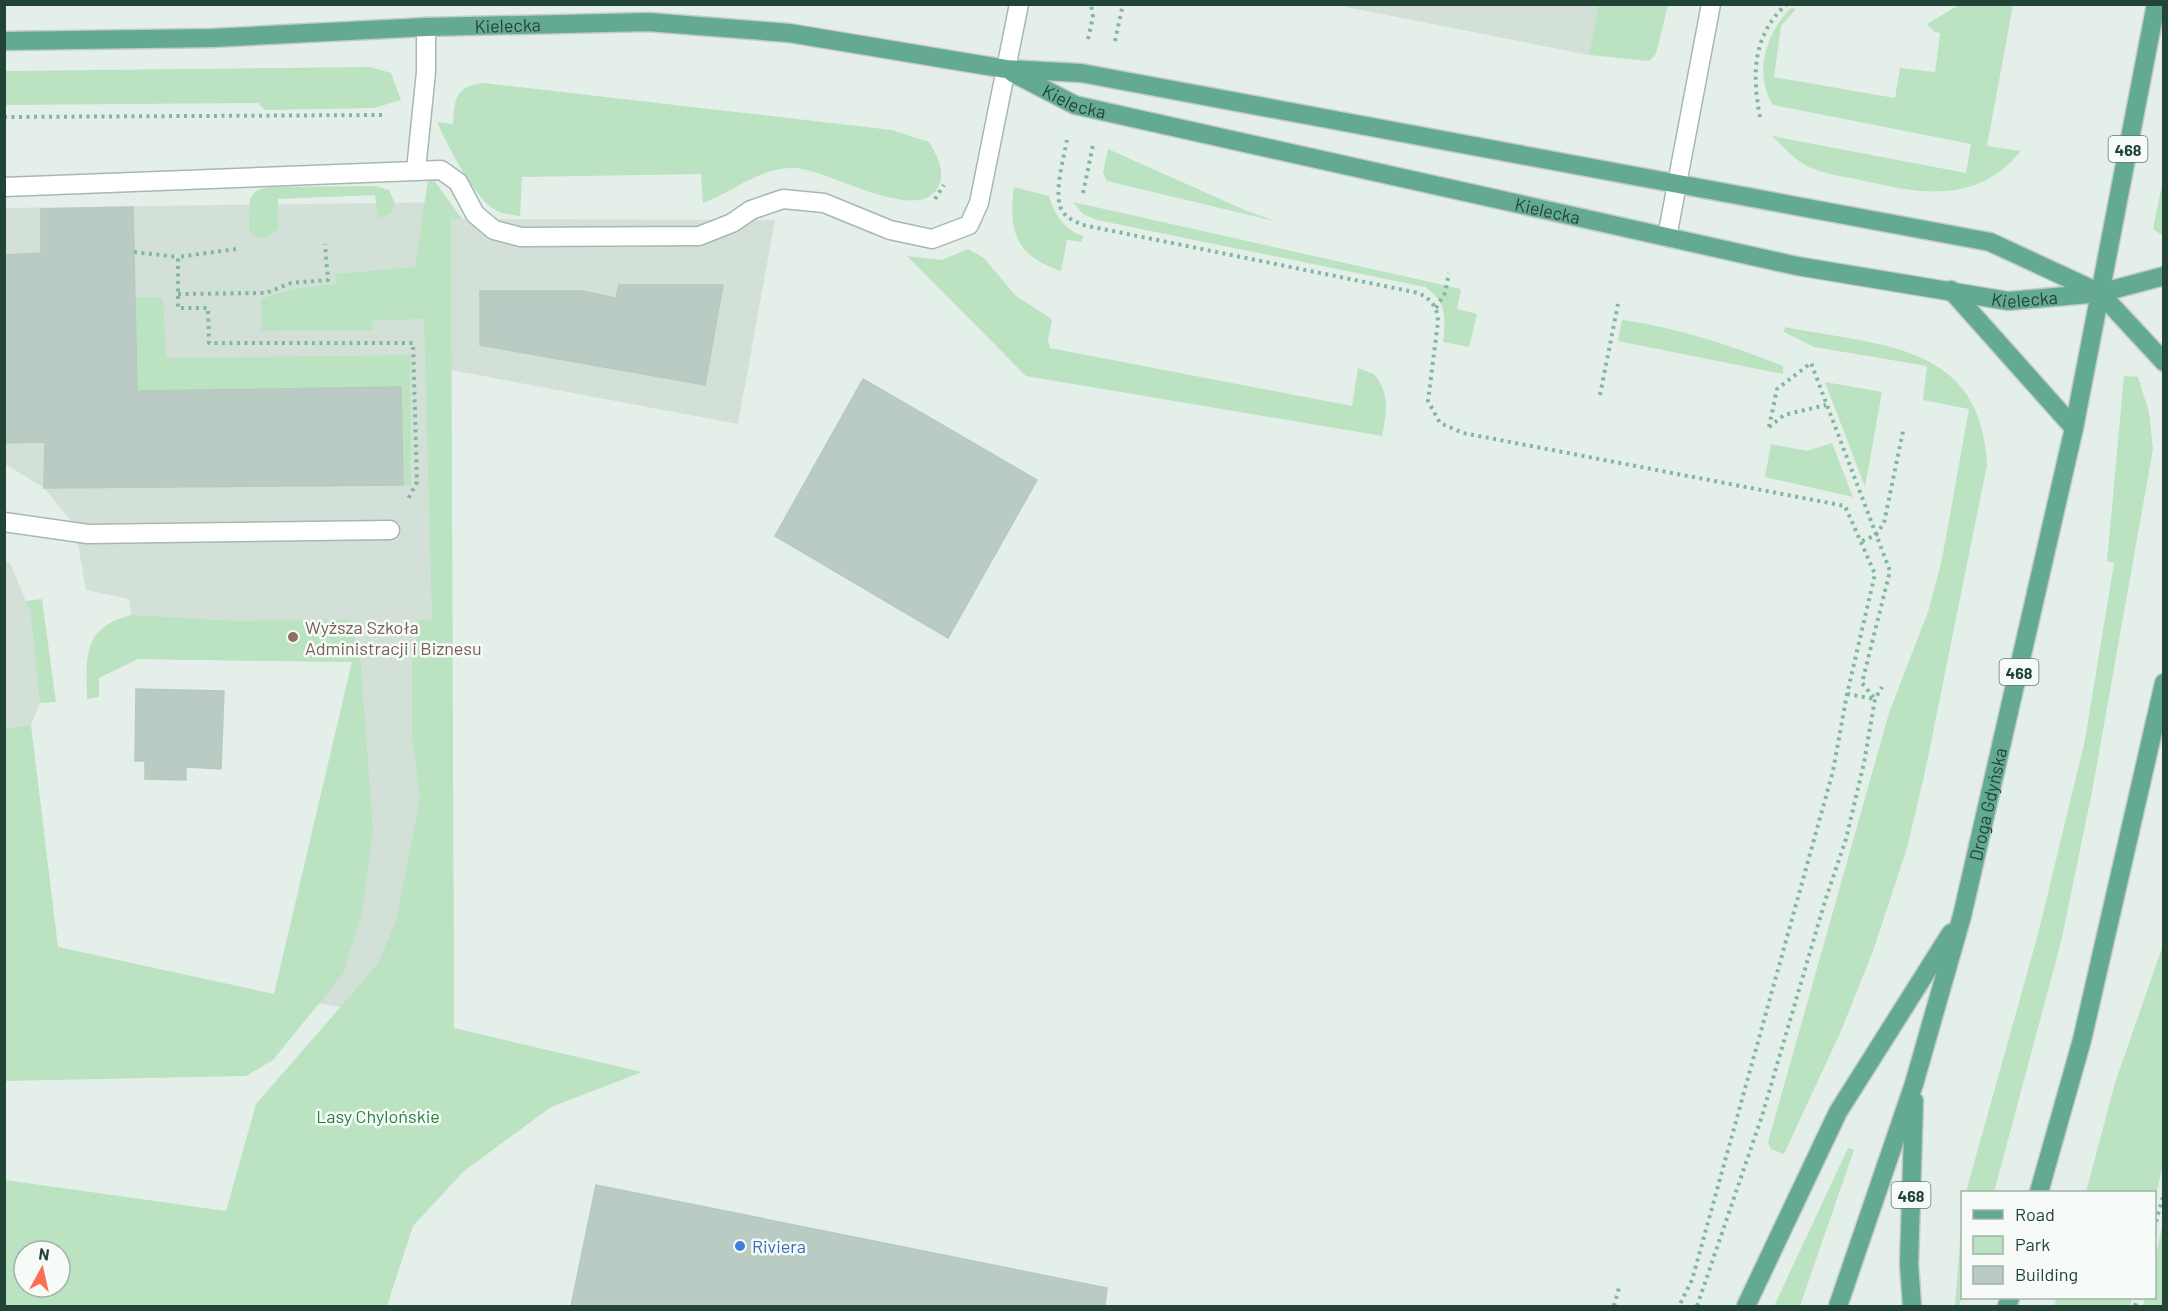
<svg xmlns="http://www.w3.org/2000/svg" width="2168" height="1311" font-family="Barlow,sans-serif">
<style>
.built{fill:#d2e0d8}
.green{fill:#bbe3c2;fill-rule:evenodd}
.building{fill:#b9cbc2;stroke:#b6cac0;stroke-width:1.5}
.lines{fill:none;stroke-linecap:round;stroke-linejoin:round}
.minor-casing{stroke:#a6b8b1;stroke-width:21}
.major-casing{stroke:#c1cbc7;stroke-width:21}
.path{stroke:#81b7a1;stroke-width:4;stroke-dasharray:3 4.5;stroke-linecap:butt}
.minor{stroke:#fff;stroke-width:18}
.major{stroke:#64aa92;stroke-width:18}
.education-dot{fill:#8d6e63;stroke:#f6fbf8;stroke-width:2}
.shop-dot{fill:#3f7fe0;stroke:#f6fbf8;stroke-width:2}
.labels{text-anchor:middle;dominant-baseline:central;stroke-width:5;stroke-linejoin:round;paint-order:stroke}
.shield{fill:#f6fbf8;stroke:#617b71;stroke-width:1.5}
.shield-label{font-size:16px;font-weight:bold;fill:#214437}
.street-label{font-size:18px;fill:#214437;stroke:#f6fbf8}
.education-label{font-size:18px;fill:#785e54;stroke:#f6fbf8;text-anchor:start}
.park-label{font-size:18px;fill:#268041;stroke:#f6fbf8}
.shop-label{font-size:18px;fill:#366cbe;stroke:#f6fbf8;text-anchor:start}
</style>
<rect width="100%" height="100%" fill="#e4efea"/>
<path class="built" d="M 1336,5 L 1598,5 L 1589,55 Z
M 451,202 L 452,219 L 775,220 L 738,424 L 451,370 L 454,1028 L 274,995 L 352,662 L 138,659 L 129,599 L 86,590 L 76,533 L 72,522 L 44,488 L 5,464 L 5,208 Z
M 4,560 L 10,563 L 30,611 L 40,703 L 31,725 L 5,728 Z"/>
<path class="green" d="M 1598,5 L 1668,5 L 1656,54 L 1649,61 L 1589,55 Z
M 1959,5 L 2013,5 L 1987,146 L 2021,151 C 1978,203 1925,195 1865,181 C 1848,177 1828,175 1811,168 C 1796,162 1784,147 1772,136 L 1966,173 L 1971,144 L 1773,105 C 1753,73 1766,33 1791,8 L 1796,9 L 1781,26 L 1774,77 L 1895,98 L 1900,68 L 1935,72 L 1940,33 L 1935,32 L 1927,24 Z
M 370,67 L 391,73 L 401,100 L 374,108 L 265,110 L 258,103 L 5,105 L 5,71 Z
M 483,83 L 892,130 L 929,142 C 937,155 947,174 937,189 C 914,224 827,168 793,168 C 761,167 732,192 703,203 L 701,174 L 522,177 L 520,216 C 513,215 503,214 497,211 C 474,199 448,146 437,122 L 453,124 C 455,99 454,87 483,83 Z
M 1108,149 L 1247,211 L 1278,222 L 1107,181 L 1103,173 Z
M 429,173 L 462,219 L 451,219 L 454,1028 L 642,1072 L 551,1107 L 464,1171 L 413,1226 L 387,1306 L 5,1306 L 5,1180 L 226,1211 L 256,1104 L 377,965 L 396,921 L 420,798 L 412,737 L 412,662 L 420,620 L 432,619 L 424,319 L 372,320 L 373,330 L 262,331 L 261,299 L 292,289 L 337,284 L 335,274 L 415,267 ZM 24,1251 L 60,1251 L 60,1287 L 24,1287 Z
M 2163,180 L 2164,233 L 2162,235 L 2153,229 Z
M 376,186 L 389,190 L 395,203 L 392,213 L 378,218 L 375,195 L 278,199 L 278,229 L 266,238 L 256,238 L 249,232 L 250,198 L 256,191 L 266,187 Z
M 1014,187 L 1049,196 C 1053,213 1066,231 1083,236 L 1082,242 L 1067,240 L 1061,271 C 1016,256 1008,232 1014,187 Z
M 1073,202 L 1461,289 L 1457,309 L 1477,314 L 1469,347 L 1443,342 C 1446,317 1447,302 1425,287 L 1097,220 L 1083,214 Z
M 968,249 L 984,258 L 1016,296 L 1052,319 L 1048,340 L 1050,348 L 1352,406 L 1358,368 L 1374,374 C 1390,394 1387,412 1382,436 L 1026,376 L 907,256 L 942,260 Z
M 135,297 L 163,298 L 166,358 L 410,355 L 411,486 L 403,485 L 401,387 L 137,391 Z
M 1622,320 C 1680,328 1729,345 1783,366 L 1783,374 L 1618,341 Z
M 1785,327 C 1879,346 1982,342 1987,465 L 1925,772 L 1907,848 L 1873,951 L 1841,1031 L 1784,1154 L 1771,1149 L 1768,1142 L 1889,713 L 1929,609 L 1942,559 L 1969,409 L 1923,400 L 1927,366 L 1814,347 L 1784,332 Z
M 2124,376 L 2138,377 L 2149,412 L 2153,449 L 2092,792 L 2061,942 L 1994,1192 L 1966,1192 L 2038,934 L 2085,740 L 2114,563 L 2107,561 Z
M 1825,382 L 1882,392 L 1865,487 Z
M 1832,443 L 1853,497 L 1765,477 L 1771,444 L 1807,451 Z
M 42,599 L 56,702 L 40,703 L 30,611 L 26,601 Z
M 132,615 L 236,621 L 350,620 L 360,654 L 373,831 L 362,912 L 343,974 L 273,1060 L 246,1076 L 5,1081 L 5,728 L 31,725 L 58,947 L 274,994 L 352,662 L 138,659 L 99,678 L 99,697 L 87,699 C 86,656 83,626 132,615 Z
M 2163,945 L 2164,1160 L 2155,1200 L 2154,1192 L 2086,1192 L 2115,1083 Z
M 1848,1148 L 1854,1150 L 1800,1306 L 1774,1306 Z
M 1962,1216 L 1962,1296 L 1959,1306 L 1955,1306 Z
M 2163,1222 L 2163,1306 L 2143,1306 L 2145,1298 L 2154,1298 L 2155,1259 Z
M 2057,1298 L 2132,1298 L 2130,1306 L 2054,1306 Z"/>
<path class="building" d="M 133,207 L 137,391 L 401,387 L 403,485 L 44,488 L 45,442 L 4,443 L 4,255 L 41,253 L 41,209 Z
M 619,285 L 723,285 L 705,385 L 480,345 L 480,291 L 582,291 L 616,298 Z
M 863,379 L 1037,480 L 948,638 L 775,536 Z
M 136,689 L 224,691 L 221,769 L 186,767 L 186,780 L 145,779 L 145,761 L 135,761 Z
M 596,1185 L 1107,1288 L 1105,1306 L 571,1306 Z"/>
<g class="lines">
<g class="minor-casing">
<path id="minor" d="M 416,170 L 426,72 L 426,27
M 4,187 L 441,170 L 458,182 L 475,214 L 494,230 L 521,237 L 699,236 L 732,223 L 751,210 L 783,199 L 824,203 L 890,230 L 932,239 L 969,225 L 979,203 L 1019,4
M 1667,237 L 1711,4
M 4,522 L 88,534 L 390,530"/>
</g>
<g class="major-casing">
<g id="major">
<path id="s1" d="M 4,41 L 212,38 L 426,27 L 648,22 L 789,33 L 1006,69 L 1081,73 L 1990,242 L 2100,293 L 2164,362"/>
<path id="s2" d="M 1013,73 L 1075,105 L 1797,266 L 2008,301 L 2100,293 L 2164,276"/>
<path d="M 1951,290 L 2074,428"/>
<path d="M 2039,1192 L 2082,1040 L 2164,683"/>
<path d="M 1746,1306 L 1838,1112 L 1951,933"/>
<path id="s3" d="M 1838,1306 L 1914,1084 L 1962,916 L 2074,428 L 2156,4"/>
<path d="M 1912,1306 L 1909,1264 L 1914,1101"/>
<path d="M 2007,1306 L 2010,1298"/>
</g>
</g>
<path class="path" d="M 1088,39 L 1093,17 L 1091,4
M 1115,41 L 1123,4
M 4,117 L 386,115
M 1760,117 C 1752,75 1752,35 1787,4
M 1067,140 C 1064,157 1052,198 1063,212 C 1068,219 1076,222 1083,225 L 1414,292 C 1429,296 1438,306 1438,322 L 1428,401 L 1440,423 L 1463,433 L 1845,506 L 1875,574 L 1847,694 L 1833,771 L 1692,1280 L 1679,1306
M 1083,193 L 1093,145
M 935,199 L 944,185
M 236,249 L 178,257 L 178,308 L 208,308 L 209,343 L 413,343 L 417,482 L 407,501
M 134,252 L 178,257
M 178,294 L 266,293 L 291,283 L 328,280 L 325,244
M 1436,308 L 1445,293 L 1449,273
M 1600,395 L 1618,304
M 1769,427 L 1777,389 L 1811,363 L 1890,571 L 1862,683 L 1875,699
M 1769,427 L 1784,415 L 1826,405
M 1862,541 L 1876,535 L 1884,523 L 1903,431
M 1847,694 L 1875,699
M 2154,1229 L 2164,1193
M 1614,1306 L 1619,1288
M 1697,1306 L 1762,1116 L 1825,901 L 1846,839 L 1864,763 L 1875,699 L 1882,687
M 2135,1306 L 2138,1298"/>
<use href="#minor" class="minor"/>
<use href="#major" class="major"/>
</g>
<circle class="education-dot" cx="293" cy="637" r="6"/>
<circle class="shop-dot" cx="740" cy="1246" r="6"/>
<g class="labels">
<g class="shield">
<rect x="2108.5" y="136" width="39" height="26" rx="4.5"/>
<rect x="1999.5" y="659" width="39" height="26" rx="4.5"/>
<rect x="1891.5" y="1182" width="39" height="26" rx="4.5"/>
</g>
<g class="shield-label">
<text x="2128" y="149">468</text>
<text x="2019" y="672">468</text>
<text x="1911" y="1195">468</text>
</g>
<g class="street-label">
<text stroke="none"><textPath href="#s1" startOffset="504">Kielecka</textPath></text>
<text stroke="none"><textPath href="#s2" startOffset="68">Kielecka</textPath></text>
<text stroke="none"><textPath href="#s2" startOffset="554">Kielecka</textPath></text>
<text stroke="none"><textPath href="#s2" startOffset="1040">Kielecka</textPath></text>
<text stroke="none"><textPath href="#s3" startOffset="524">Droga Gdyńska</textPath></text>
</g>
<g class="education-label">
<text x="305" y="627">Wyższa Szkoła<tspan x="305" dy="21">Administracji i Biznesu</tspan></text>
</g>
<g class="park-label">
<text x="378" y="1116">Lasy Chylońskie</text>
</g>
<g class="shop-label">
<text x="752" y="1246">Riviera</text>
</g>
</g>
<rect width="2168" height="1311" fill="none" stroke="#214437" stroke-width="12"/>
<rect x="1961" y="1191" width="195" height="108" fill="#f6fbf8" stroke="#a1b2ab" stroke-width="1.5"/>
<rect x="1973" y="1210" width="30" height="9" fill="#64aa92" stroke="#a1b2ab" stroke-width="1.5"/>
<text x="2015" y="1221" font-size="18" fill="#214437">Road</text>
<rect x="1973" y="1236" width="30" height="18" fill="#bbe3c2" stroke="#a1b2ab" stroke-width="1.5"/>
<text x="2015" y="1251" font-size="18" fill="#214437">Park</text>
<rect x="1973" y="1266" width="30" height="18" fill="#b9cbc2" stroke="#a1b2ab" stroke-width="1.5"/>
<text x="2015" y="1281" font-size="18" fill="#214437">Building</text>
<g transform="translate(42 1269) rotate(8)"><circle r="28" fill="#f6fbf8" stroke="#a1b2ab" stroke-width="1.5"/>
<path d="M0-4.5L10 22L0 15L-10 22Z" fill="#ff6e53"/>
<text y="-9" font-size="16" font-weight="bold" text-anchor="middle" fill="#214437">N</text>
</g>
</svg>
